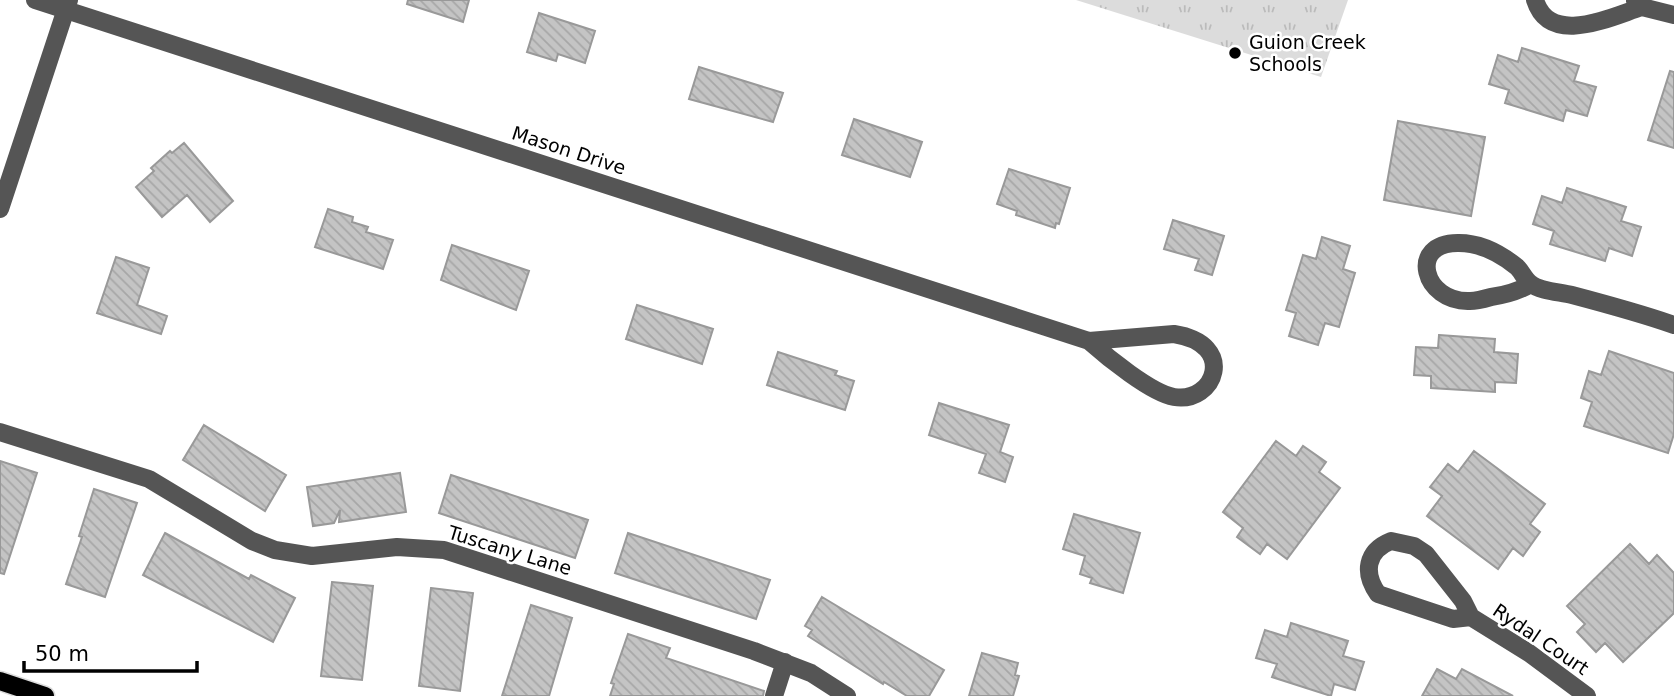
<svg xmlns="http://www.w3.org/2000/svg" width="1674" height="696" font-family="'DejaVu Sans',sans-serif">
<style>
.grass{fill:url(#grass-tufts)}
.building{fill:url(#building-back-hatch);stroke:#999;stroke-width:2}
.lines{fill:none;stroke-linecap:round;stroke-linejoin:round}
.major-casing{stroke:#dbdbdb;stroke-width:21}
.minor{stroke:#555;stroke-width:18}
.major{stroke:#000;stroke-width:18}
.poi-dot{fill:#000;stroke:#fff;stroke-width:2.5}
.labels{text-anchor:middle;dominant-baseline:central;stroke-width:5;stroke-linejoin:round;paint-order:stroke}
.poi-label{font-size:19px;fill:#000;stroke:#fff;text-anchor:start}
.street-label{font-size:19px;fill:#000;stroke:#fff}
</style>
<defs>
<pattern id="grass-tufts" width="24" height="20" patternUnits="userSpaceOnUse" patternTransform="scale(1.75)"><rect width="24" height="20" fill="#dcdcdc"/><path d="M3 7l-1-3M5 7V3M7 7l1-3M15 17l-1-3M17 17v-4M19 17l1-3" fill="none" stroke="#bbb"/></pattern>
<pattern id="building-back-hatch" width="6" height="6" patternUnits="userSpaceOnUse" patternTransform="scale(1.75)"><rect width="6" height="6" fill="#c4c4c4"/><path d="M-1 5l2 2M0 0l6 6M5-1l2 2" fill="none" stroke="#a7a7a7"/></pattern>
</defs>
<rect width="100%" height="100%" fill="#fff"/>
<path class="grass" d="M 1076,0 L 1348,0 L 1321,77 Z"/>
<path class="building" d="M 408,0 L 469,0 L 463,22 L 407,4 Z
M 539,13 L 595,31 L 585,63 L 558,54 L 556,61 L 527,52 Z
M 1522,48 L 1579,66 L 1574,81 L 1596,87 L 1587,116 L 1566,110 L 1563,121 L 1505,103 L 1509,90 L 1489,84 L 1498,55 L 1518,62 Z
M 699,67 L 783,93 L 773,122 L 689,99 Z
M 1670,71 L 1674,72 L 1674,148 L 1648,140 Z
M 854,119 L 922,142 L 910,177 L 842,155 Z
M 1398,121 L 1485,137 L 1471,216 L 1384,200 Z
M 184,143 L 233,201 L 210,222 L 187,195 L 162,217 L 136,187 L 154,171 L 151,168 L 170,151 L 172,153 Z
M 1009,169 L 1070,188 L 1059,224 L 1056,223 L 1055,228 L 1016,215 L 1017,211 L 997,204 Z
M 1567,188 L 1626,207 L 1621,221 L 1641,227 L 1632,256 L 1609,248 L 1605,261 L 1550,244 L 1554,231 L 1533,224 L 1542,196 L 1562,203 Z
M 328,209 L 353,217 L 352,222 L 368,227 L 366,232 L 393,240 L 383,269 L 315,247 Z
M 1173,220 L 1224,236 L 1212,275 L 1195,270 L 1199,259 L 1164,249 Z
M 1322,237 L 1350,246 L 1343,269 L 1355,273 L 1339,327 L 1325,323 L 1318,345 L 1289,336 L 1296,313 L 1286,310 L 1303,255 L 1316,259 Z
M 452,245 L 529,271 L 516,310 L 441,280 Z
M 116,257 L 149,268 L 137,305 L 167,316 L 161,334 L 97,313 Z
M 637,305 L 713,329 L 702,364 L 626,339 Z
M 1439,335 L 1495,339 L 1494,352 L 1518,354 L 1516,383 L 1495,382 L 1495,392 L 1431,388 L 1431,376 L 1414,375 L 1416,347 L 1438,348 Z
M 1609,351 L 1674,373 L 1674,434 L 1668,453 L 1584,426 L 1592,402 L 1581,398 L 1589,371 L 1601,375 Z
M 778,352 L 837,371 L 835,375 L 854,381 L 845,410 L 767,385 Z
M 939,403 L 1009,425 L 1000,452 L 1013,457 L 1005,482 L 979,473 L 986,454 L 929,435 Z
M 204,425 L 286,475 L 265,511 L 183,460 Z
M 1276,441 L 1296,456 L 1303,446 L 1326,462 L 1319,472 L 1340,488 L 1287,559 L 1267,544 L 1260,554 L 1237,537 L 1243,528 L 1223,512 Z
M 1474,451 L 1545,504 L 1530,524 L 1540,532 L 1523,556 L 1513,548 L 1498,569 L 1427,516 L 1442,496 L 1430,487 L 1448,464 L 1458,472 Z
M 0,461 L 37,473 L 4,574 L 0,573 Z
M 400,473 L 406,512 L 339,522 L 340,510 L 334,523 L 313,526 L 307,487 Z
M 451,475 L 588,520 L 575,558 L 439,513 Z
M 94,489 L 137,503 L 105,597 L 66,584 L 82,537 L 79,536 Z
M 1074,514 L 1140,533 L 1123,593 L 1090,583 L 1092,578 L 1080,574 L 1085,556 L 1063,549 Z
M 165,533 L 249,579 L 251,575 L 295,598 L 273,642 L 143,575 Z
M 628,533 L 770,580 L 756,619 L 615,573 Z
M 1630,544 L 1649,564 L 1657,555 L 1674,573 L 1674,613 L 1623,662 L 1605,643 L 1596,652 L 1577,632 L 1585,624 L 1567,606 Z
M 332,582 L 373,586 L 362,680 L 321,676 Z
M 431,588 L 473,593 L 460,691 L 419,686 Z
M 822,597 L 944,670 L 929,696 L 907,696 L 884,682 L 883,684 L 808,636 L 812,630 L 805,626 Z
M 531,605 L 572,618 L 549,696 L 502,696 Z
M 1291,623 L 1348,641 L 1343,656 L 1364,662 L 1355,690 L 1334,684 L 1331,696 L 1272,677 L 1277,664 L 1256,658 L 1265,630 L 1287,637 Z
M 628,634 L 670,648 L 666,658 L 764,691 L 763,696 L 610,696 L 614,684 L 611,683 Z
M 982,653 L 1018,663 L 1015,675 L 1019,676 L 1013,696 L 969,696 Z
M 1437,669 L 1456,679 L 1462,669 L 1513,696 L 1422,696 Z"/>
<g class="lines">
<g class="major-casing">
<path id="major" d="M 0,681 L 45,696"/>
</g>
<path class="minor" d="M 35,0 L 1089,341 C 1107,357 1151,393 1174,397 C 1215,404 1238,344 1174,334 L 1089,341
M 1535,0 C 1550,47 1610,17 1642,7
M 1635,1 L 1642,7 L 1674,15
M 0,209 L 69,0
M 1531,284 C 1517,292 1506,295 1491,297 C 1484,299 1477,301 1470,301 C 1423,303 1407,242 1459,243 C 1480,243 1501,254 1517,267 C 1522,272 1525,280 1531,284 C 1540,291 1560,292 1572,295 C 1606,304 1640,313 1674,325
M 0,432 L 149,479 L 252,541 L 275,550 L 312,556 L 397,547 L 444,550 L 754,651 L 811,673 L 847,696
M 1471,617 L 1453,619 L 1378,594 C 1363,573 1366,551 1391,541 L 1414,546 L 1426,554 L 1463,601 L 1471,617 L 1529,653 L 1587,696
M 774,696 L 785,662"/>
<use href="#major" class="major"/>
</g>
<circle class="poi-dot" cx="1235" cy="53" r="7"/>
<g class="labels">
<g class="poi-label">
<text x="1249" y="42">Guion Creek<tspan x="1249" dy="22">Schools</tspan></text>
</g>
<g class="street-label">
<text transform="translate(569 150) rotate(18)">Mason Drive</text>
<text transform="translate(510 550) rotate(17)">Tuscany Lane</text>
<text transform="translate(1541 639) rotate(34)">Rydal Court</text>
</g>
</g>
<path d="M24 661v10h173v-10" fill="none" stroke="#000000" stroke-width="3.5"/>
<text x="35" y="661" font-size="21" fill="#000000" stroke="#ffffff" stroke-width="5" paint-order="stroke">50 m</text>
</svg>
